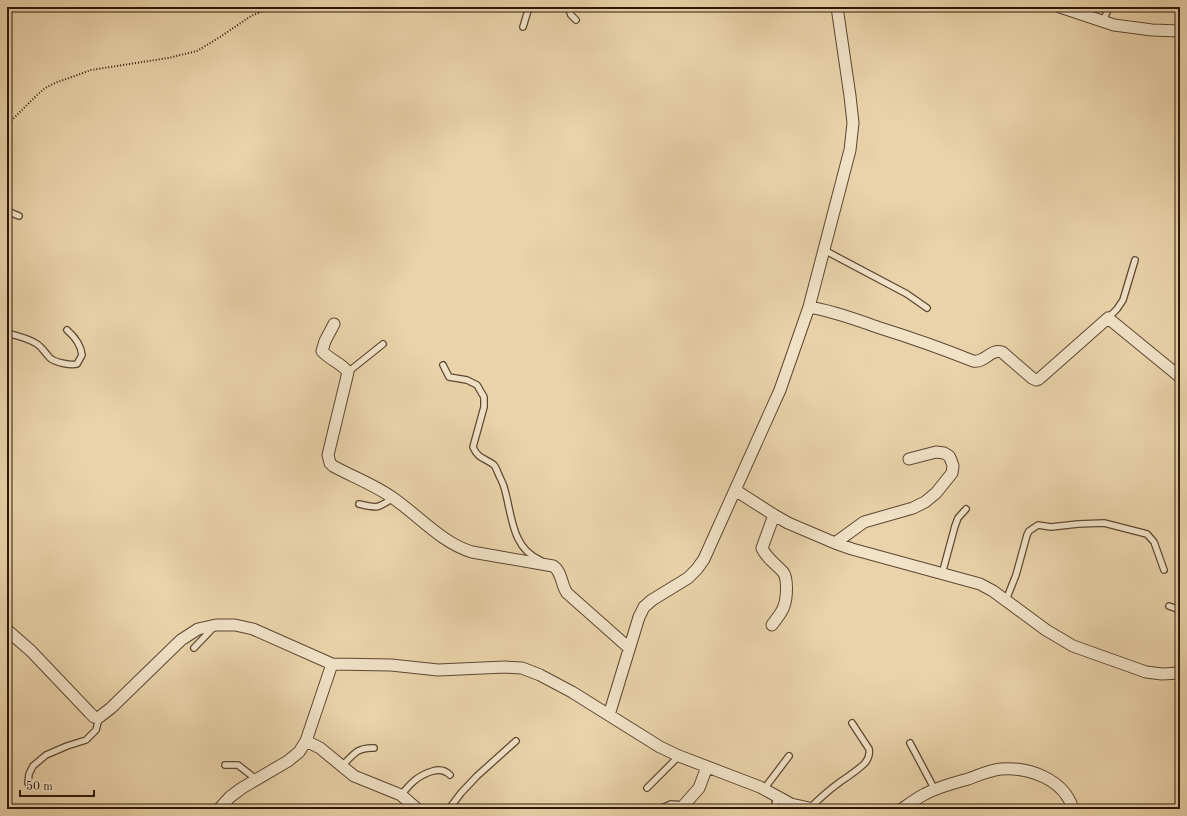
<svg xmlns="http://www.w3.org/2000/svg" width="1187" height="816" font-family="'Old Standard TT',serif">
<style>
.lines{fill:none;stroke-linecap:round;stroke-linejoin:round}
.service-casing{stroke:#5c4731;stroke-width:8}
.minor-casing{stroke:#5c4731;stroke-width:13}
.path{stroke:#2c1809;stroke-width:2;stroke-dasharray:1 2;stroke-linecap:butt}
.service{stroke:#f1e2c8;stroke-width:5.5}
.minor{stroke:#f1e2c8;stroke-width:11}
</style>
<rect width="100%" height="100%" fill="#ead3aa"/>
<filter id="stains"><feTurbulence type="fractalNoise" baseFrequency=".005" numOctaves="4"/><feColorMatrix values="0 0 0 0 .2 0 0 0 0 .09 0 0 0 0 .02 0 0 0 .5 -.17"/></filter>
<radialGradient id="worn" r=".72"><stop offset=".6" stop-color="#630" stop-opacity="0"/><stop offset="1" stop-color="#630" stop-opacity=".3"/></radialGradient>
<g class="lines">
<g class="service-casing">
<path id="service" d="M 568,7 L 571,15 L 576,20
M 1103,21 L 1107,12 L 1108,7
M 523,27 L 529,7
M 7,211 L 19,216
M 824,250 L 907,294 L 927,308
M 1108,318 L 1117,309 L 1123,300 L 1135,260
M 7,333 C 17,336 28,338 37,344 C 43,348 45,353 50,358 C 54,362 71,366 77,364 L 82,355 C 81,345 75,337 67,330
M 443,365 L 449,377 L 467,380 L 477,385 L 484,397 L 484,407 L 473,447 C 478,459 485,458 494,465 C 496,467 497,471 498,473 C 500,478 503,483 504,487 C 512,513 511,548 540,560
M 348,372 L 383,344
M 359,504 C 377,508 377,509 393,498
M 942,574 L 955,526 L 958,518 L 966,509
M 1006,600 L 1016,575 L 1027,535 L 1029,531 L 1038,525 L 1051,527 L 1078,524 L 1104,523 L 1147,534 L 1154,542 L 1164,570
M 1169,606 L 1180,610
M 194,648 L 213,628
M 910,743 L 935,790
M 225,765 L 238,765 L 256,779
M 342,766 C 353,755 357,747 374,748
M 28,783 L 29,774 L 33,766 L 46,755 L 67,746 L 86,740 L 96,730 L 99,718
M 647,788 L 679,756
M 764,789 L 789,756
M 401,795 C 410,784 418,775 433,771 C 440,769 445,770 450,775
M 61,808 L 61,809
M 810,808 C 820,798 829,790 840,782 C 849,776 858,770 865,763 C 869,758 870,754 869,749 L 852,723
M 449,809 L 461,793 L 477,776 L 516,741
M 660,809 L 671,804 L 684,805
M 774,809 L 777,796"/>
</g>
<g class="minor-casing">
<path id="minor" d="M 1060,7 L 1114,25 L 1152,30 L 1180,31
M 809,307 C 834,311 857,320 880,328 C 912,338 943,349 973,361 C 986,363 989,349 1002,352 L 1032,378 L 1036,380 L 1039,379 L 1108,318 L 1180,377
M 334,324 L 325,341 L 322,351 C 330,360 341,363 348,372 L 328,455 L 330,463 L 333,466 C 353,477 375,485 393,498 C 419,516 442,543 472,552 L 553,566 C 562,571 561,585 567,593 L 629,648
M 735,490 L 774,515 L 788,523 L 835,543 L 852,549 L 980,584 L 993,591 L 1046,630 L 1073,646 L 1146,672 L 1162,674 L 1180,673
M 835,543 L 864,522 L 913,508 L 925,502 L 936,493 L 952,473 L 953,466 L 951,460 L 949,456 L 944,453 L 936,452 L 909,459
M 772,625 C 776,619 782,613 784,606 C 787,598 788,578 783,572 C 776,564 766,558 762,548 L 774,515
M 7,630 L 31,651 L 90,713 L 94,717 L 98,718 L 111,708 L 181,640 L 198,629 L 216,625 L 235,625 L 253,629 L 332,664 L 391,665 L 438,670 L 505,667 L 522,668 L 540,675 L 572,692 L 660,747 L 679,756 L 760,787 L 791,804 L 814,809
M 609,715 L 639,617 L 644,607 L 652,600 L 688,578 L 697,569 L 704,559 L 780,390 L 809,307 L 850,150 L 853,123 L 850,96 L 837,7
M 306,741 L 320,748 L 354,776 L 401,795 L 417,809
M 219,809 L 230,797 L 242,788 L 288,761 L 299,752 L 306,741 L 332,664
M 685,809 L 684,805 L 699,788 L 707,767
M 902,809 C 909,804 917,798 925,794 C 938,787 954,783 968,779 C 979,775 990,770 1001,769 C 1029,767 1064,779 1073,809"/>
</g>
<path class="path" d="M 7,125 L 36,96 L 45,88 L 55,83 L 91,70 L 168,58 L 197,51 L 220,37 L 251,16 L 273,7"/>
<use href="#service" class="service"/>
<use href="#minor" class="minor"/>
</g>
<rect width="1187" height="816" fill="none" stroke="#ead3aa" stroke-width="24"/>
<rect x="8" y="8" width="1171" height="800" fill="none" stroke="#2c1809" stroke-width="2"/>
<rect x="12" y="12" width="1163" height="792" fill="none" stroke="#2c1809"/>
<path d="M20 790v6h74v-6" fill="none" stroke="#2c1809" stroke-width="2"/>
<text x="26" y="790" font-size="12" fill="#2c1809" stroke="#f1e2c8" stroke-width="3" paint-order="stroke">50 m</text>
<rect width="100%" height="100%" filter="url(#stains)"/>
<rect width="100%" height="100%" fill="url(#worn)"/>
</svg>
